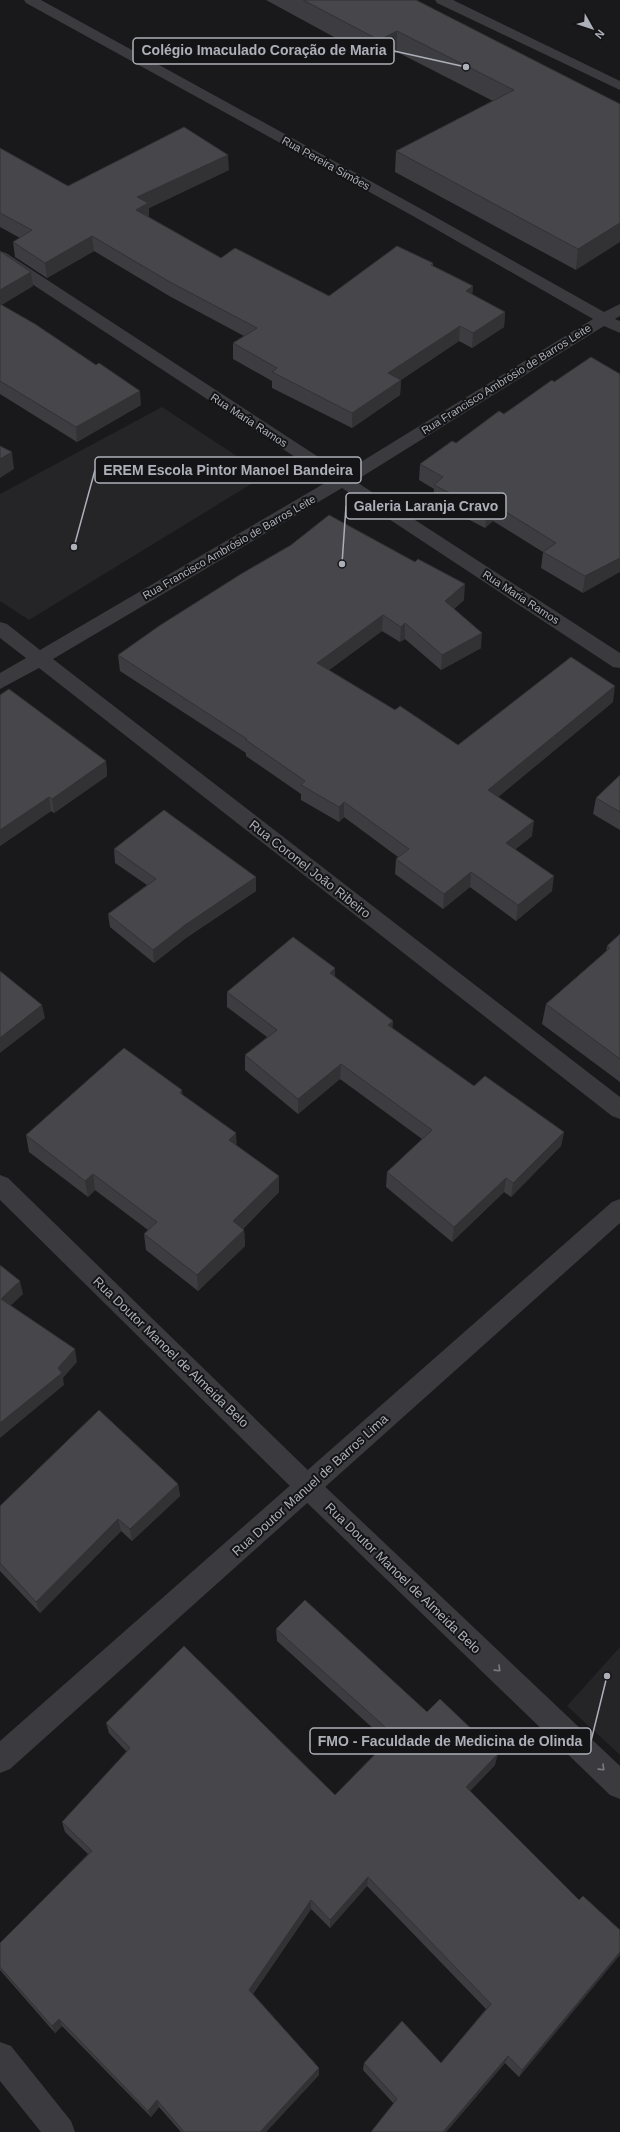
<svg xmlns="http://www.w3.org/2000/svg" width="620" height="2132" font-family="Arial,sans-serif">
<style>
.built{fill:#252528}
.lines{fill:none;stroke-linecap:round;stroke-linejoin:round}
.minor{fill:#3b3b3f;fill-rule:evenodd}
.tertiary{fill:#3b3b3f;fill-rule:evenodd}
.wall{fill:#3d3c40}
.shaded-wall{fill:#323134}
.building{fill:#47464b;stroke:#323134}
.oneway{stroke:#7a7b82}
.labels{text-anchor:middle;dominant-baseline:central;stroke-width:4;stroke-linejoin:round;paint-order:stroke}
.far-street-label{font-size:11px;fill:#adb0b9;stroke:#141416}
.street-label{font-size:13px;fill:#adb0b9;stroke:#141416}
.leader{fill:none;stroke:#adb0b9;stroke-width:1.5}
.callout-dot{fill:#adb0b9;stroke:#141416;stroke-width:1.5}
.callout{fill:#141416;stroke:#adb0b9;stroke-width:1.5}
.callout-label{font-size:14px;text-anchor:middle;font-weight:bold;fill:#adb0b9}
</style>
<rect width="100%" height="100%" fill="#19191b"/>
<path class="built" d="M 162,407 L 266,475 L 29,620 L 0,601 L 0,494 Z
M 620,1647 L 620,1755 L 567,1706 Z"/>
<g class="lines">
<path class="minor" d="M 24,0 L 41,0 L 423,210 L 604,312 L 620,304 L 620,316 L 615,319 L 620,321 L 620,333 L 604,326 L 355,481 L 620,653 L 620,668 L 613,667 L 342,488 L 53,659 L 620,1097 L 620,1119 L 612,1116 L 39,668 L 0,689 L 0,673 L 26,658 L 0,638 L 0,622 L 7,624 L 40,650 L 330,480 L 0,263 L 0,251 L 6,253 L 343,473 L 593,319 L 413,216 L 26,3 Z
M 435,0 L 453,0 L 620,81 L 620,90 L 437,3 Z
M 0,1175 L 8,1178 L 317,1479 L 620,1766 L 620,1799 L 610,1795 L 299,1495 L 0,1200 Z
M 0,2042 L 11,2046 L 71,2121 L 75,2132 L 41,2132 L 0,2081 Z"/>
<path class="tertiary" d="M 620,1199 L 620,1223 L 10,1769 L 0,1773 L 0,1741 L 612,1202 Z"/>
</g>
<path class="wall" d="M 266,0 L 416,0 L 553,70 L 620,104 L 576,270 L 395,172 L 396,151 L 493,101 L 397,52 L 378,61 Z
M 0,148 L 68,186 L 229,170 L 149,208 L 149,217 L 221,258 L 329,296 L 433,263 L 433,266 L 472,295 L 505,312 L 504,327 L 472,348 L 459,341 L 401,380 L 400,395 L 352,428 L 272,388 L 272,381 L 233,359 L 233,343 L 244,336 L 171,297 L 94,251 L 47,278 L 15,257 L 13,242 L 20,238 L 0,227 Z
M 0,251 L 31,272 L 33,286 L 1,305 L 141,405 L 77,442 L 0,394 Z
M 620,374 L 583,593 L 541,568 L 543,552 L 493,521 L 485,528 L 433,501 L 434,489 L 419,480 L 420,464 L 456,443 L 554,382 Z
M 464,600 L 454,609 L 481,648 L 441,670 L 405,639 L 400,642 L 382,631 L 329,670 L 395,710 L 458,745 L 613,702 L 498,797 L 532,836 L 515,849 L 552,891 L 516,921 L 470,887 L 443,909 L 395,874 L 396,859 L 398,857 L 344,817 L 339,822 L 301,800 L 301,794 L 246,756 L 246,753 L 120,671 L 118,655 Z
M 0,695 L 106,761 L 107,776 L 54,813 L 51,811 L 0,846 Z
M 620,775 L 620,830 L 593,814 L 596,798 Z
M 114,849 L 256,877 L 256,891 L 186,938 L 154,963 L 110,927 L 108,914 L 147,885 L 115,863 Z
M 620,934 L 620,1082 L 542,1024 L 546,1004 L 606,952 L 607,946 Z
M 335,977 L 393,1021 L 392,1028 L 474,1086 L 564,1132 L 561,1146 L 511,1197 L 504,1192 L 452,1242 L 386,1187 L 387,1172 L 422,1139 L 340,1079 L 298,1114 L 245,1070 L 245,1055 L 267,1037 L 227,1007 L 227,992 Z
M 183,1095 L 236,1133 L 236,1145 L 279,1176 L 279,1192 L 243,1229 L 244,1230 L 245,1246 L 198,1291 L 146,1250 L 144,1234 L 148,1230 L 95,1190 L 88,1197 L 29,1152 L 26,1135 Z
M 178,1484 L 180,1496 L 132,1541 L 121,1531 L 40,1613 L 0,1571 L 0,1506 Z
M 276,1629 L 427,1712 L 495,1765 L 470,1791 L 579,1900 L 620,1930 L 519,2077 L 505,2063 L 446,2132 L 371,2132 L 394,2104 L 363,2070 L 364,2063 L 441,2063 L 486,2009 L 367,1886 L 330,1928 L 311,1909 L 253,1994 L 319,2068 L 319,2075 L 266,2132 L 181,2132 L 159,2107 L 151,2117 L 62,2026 L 55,2033 L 0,1970 L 0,1943 L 88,1854 L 65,1832 L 62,1822 L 127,1752 L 109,1733 L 106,1723 L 335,1795 L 388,1742 L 277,1641 Z"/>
<path class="shaded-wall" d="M 397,31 L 397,52 L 378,61 L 379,40 Z
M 228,155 L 229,170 L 149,208 L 149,219 L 136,210 L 137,197 Z
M 620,223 L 620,242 L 576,270 L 578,249 Z
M 92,236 L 94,251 L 47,278 L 45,263 Z
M 31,272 L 33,286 L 0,306 L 0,290 Z
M 473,286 L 472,302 L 466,291 Z
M 505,312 L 504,327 L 472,348 L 473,333 Z
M 460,326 L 459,341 L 401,380 L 400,395 L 352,428 L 352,413 L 388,373 Z
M 140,391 L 141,405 L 77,442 L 76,427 Z
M 12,452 L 14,469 L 0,478 L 0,459 Z
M 495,505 L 493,521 L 485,528 L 487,512 Z
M 620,558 L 620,572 L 583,593 L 585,576 Z
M 465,584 L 464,600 L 444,617 L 445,601 Z
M 383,615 L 382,631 L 317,679 L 317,663 Z
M 405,623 L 405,639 L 400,642 L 401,627 Z
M 482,633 L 481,648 L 441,670 L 442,655 Z
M 615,686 L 613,702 L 487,806 L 488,790 Z
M 106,761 L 107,776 L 54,813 L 52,799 Z
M 49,797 L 51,811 L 0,846 L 0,830 Z
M 344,802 L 344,817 L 339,822 L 339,807 Z
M 534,821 L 532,836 L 505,858 L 506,843 Z
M 471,872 L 470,887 L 443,909 L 444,894 Z
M 554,876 L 552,891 L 516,921 L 518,905 Z
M 256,877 L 256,891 L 186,938 L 154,963 L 153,950 L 185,925 Z
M 335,968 L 335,984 L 330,973 Z
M 42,1005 L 45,1018 L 0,1053 L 0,1038 Z
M 393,1021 L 392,1036 L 388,1025 Z
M 341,1064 L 340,1079 L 298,1114 L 298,1099 Z
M 182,1090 L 184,1107 L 180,1093 Z
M 564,1132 L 561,1146 L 511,1197 L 513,1183 Z
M 236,1133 L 237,1150 L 229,1140 Z
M 93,1174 L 95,1190 L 88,1197 L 85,1181 Z
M 279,1176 L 279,1192 L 234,1237 L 233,1221 Z
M 506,1178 L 504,1192 L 452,1242 L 454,1227 Z
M 244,1230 L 245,1246 L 198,1291 L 197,1275 Z
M 20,1281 L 23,1294 L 4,1312 L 1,1299 Z
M 75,1349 L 77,1362 L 63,1378 L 64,1385 L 0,1438 L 0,1423 L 58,1368 Z
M 178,1484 L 180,1496 L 132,1541 L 130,1529 Z
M 118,1519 L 121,1531 L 40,1613 L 36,1602 Z
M 498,1754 L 495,1765 L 464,1797 L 466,1787 Z
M 368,1877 L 367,1886 L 330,1928 L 330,1920 Z
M 311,1900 L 311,1909 L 250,1998 L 249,1990 Z
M 620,1952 L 620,1955 L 519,2077 L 522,2070 Z
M 59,2019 L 62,2026 L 55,2033 L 52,2026 Z
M 508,2056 L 505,2063 L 446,2132 L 443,2132 Z
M 319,2068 L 319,2075 L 266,2132 L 260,2132 Z
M 157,2100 L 159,2107 L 151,2117 L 148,2111 Z"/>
<path class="building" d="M 303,0 L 416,0 L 553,70 L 620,104 L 620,223 L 578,249 L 396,151 L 514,90 L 397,31 L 379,40 Z
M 184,127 L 228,155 L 137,197 L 148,203 L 136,210 L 221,258 L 235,248 L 329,296 L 397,246 L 433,263 L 431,265 L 473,286 L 466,291 L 505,312 L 473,333 L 460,326 L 388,373 L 401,380 L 352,413 L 272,372 L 277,368 L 233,343 L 257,328 L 170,282 L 92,236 L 45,263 L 13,242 L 32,230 L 0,213 L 0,148 L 68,186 Z
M 0,251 L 31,272 L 0,290 Z
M 0,304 L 35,324 L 96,365 L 99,363 L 140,391 L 76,427 L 0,381 Z
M 591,357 L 620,374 L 620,558 L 585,576 L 543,552 L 556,543 L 495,505 L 487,512 L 434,485 L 443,477 L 420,464 L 452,441 L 456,443 L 499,411 L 504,414 L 552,380 L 554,382 Z
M 0,446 L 12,452 L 0,459 Z
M 329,515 L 415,562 L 418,559 L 465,584 L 445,601 L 482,633 L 442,655 L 405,623 L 401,627 L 383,615 L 317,663 L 395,710 L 400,706 L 458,745 L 571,657 L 615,686 L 488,790 L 534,821 L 506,843 L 554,876 L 518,905 L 471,872 L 444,894 L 396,859 L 409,849 L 344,802 L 339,807 L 301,785 L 305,781 L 246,740 L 247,739 L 118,655 L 159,626 L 241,574 L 291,545 Z
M 9,689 L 106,761 L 52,799 L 49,797 L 0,830 L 0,695 Z
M 620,775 L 620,812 L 596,798 Z
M 164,810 L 256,877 L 185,925 L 153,950 L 108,914 L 156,879 L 114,849 Z
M 620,934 L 620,1059 L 546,1004 L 610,948 L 607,946 Z
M 293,937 L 335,968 L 330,973 L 393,1021 L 388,1025 L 474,1086 L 485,1076 L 564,1132 L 513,1183 L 506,1178 L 454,1227 L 387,1172 L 432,1130 L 341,1064 L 298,1099 L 245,1055 L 277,1030 L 227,992 Z
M 0,971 L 42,1005 L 0,1038 Z
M 124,1048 L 182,1090 L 180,1093 L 236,1133 L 229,1140 L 279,1176 L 233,1221 L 244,1230 L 197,1275 L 144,1234 L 157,1222 L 93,1174 L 85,1181 L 26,1135 Z
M 0,1265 L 20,1281 L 1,1299 L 75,1349 L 58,1368 L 62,1373 L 0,1423 Z
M 99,1410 L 178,1484 L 130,1529 L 118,1519 L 36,1602 L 0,1563 L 0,1506 Z
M 305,1600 L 427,1712 L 440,1699 L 498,1754 L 466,1787 L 579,1900 L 583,1896 L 620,1930 L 620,1952 L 522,2070 L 508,2056 L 443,2132 L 371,2132 L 397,2099 L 364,2063 L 402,2021 L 441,2063 L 491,2004 L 368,1877 L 330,1920 L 311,1900 L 249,1990 L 319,2068 L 260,2132 L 184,2132 L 157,2100 L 148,2111 L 59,2019 L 52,2026 L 0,1967 L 0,1943 L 92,1851 L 62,1822 L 130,1748 L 106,1723 L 184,1646 L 335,1795 L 394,1735 L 276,1629 Z"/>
<defs><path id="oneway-chevron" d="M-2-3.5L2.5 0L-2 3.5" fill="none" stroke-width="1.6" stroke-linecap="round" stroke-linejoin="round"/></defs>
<g class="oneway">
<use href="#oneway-chevron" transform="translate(498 1669) rotate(44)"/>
<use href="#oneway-chevron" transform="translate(602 1768) rotate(44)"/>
</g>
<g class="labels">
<g class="far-street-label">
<text transform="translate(326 163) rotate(29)">Rua Pereira Simões</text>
<text transform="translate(506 379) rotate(-32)">Rua Francisco Ambrósio de Barros Leite</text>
<text transform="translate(249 420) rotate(33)">Rua Maria Ramos</text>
<text transform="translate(229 547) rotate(-30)">Rua Francisco Ambrósio de Barros Leite</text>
<text transform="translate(521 597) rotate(33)">Rua Maria Ramos</text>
</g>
<g class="street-label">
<text transform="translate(310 869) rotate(38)">Rua Coronel João Ribeiro</text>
<text transform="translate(171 1352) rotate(44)">Rua Doutor Manoel de Almeida Belo</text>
<text transform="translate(310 1485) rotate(-42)">Rua Doutor Manuel de Barros Lima</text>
<text transform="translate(403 1578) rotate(44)">Rua Doutor Manoel de Almeida Belo</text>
</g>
</g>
<path class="leader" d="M466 67L394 51M74 547L95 470M342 564L346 506M607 1676L591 1741"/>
<g class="callout-dot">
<circle cx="466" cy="67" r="4"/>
<circle cx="74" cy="547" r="4"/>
<circle cx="342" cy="564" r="4"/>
<circle cx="607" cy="1676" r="4"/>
</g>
<g class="callout">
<rect x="133" y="38" width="261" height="26" rx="4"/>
<rect x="95" y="457" width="266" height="26" rx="4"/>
<rect x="346" y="493" width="160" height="26" rx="4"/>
<rect x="310" y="1728" width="281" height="26" rx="4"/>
</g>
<g class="callout-label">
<text x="264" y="55">Colégio Imaculado Coração de Maria</text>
<text x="228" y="475">EREM Escola Pintor Manoel Bandeira</text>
<text x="426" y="511">Galeria Laranja Cravo</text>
<text x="450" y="1746">FMO - Faculdade de Medicina de Olinda</text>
</g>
<g transform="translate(592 28) rotate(129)" stroke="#141416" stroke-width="3" paint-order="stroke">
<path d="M0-3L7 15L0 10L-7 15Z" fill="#adb0b9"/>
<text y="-6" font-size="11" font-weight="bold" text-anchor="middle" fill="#adb0b9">N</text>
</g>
</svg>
